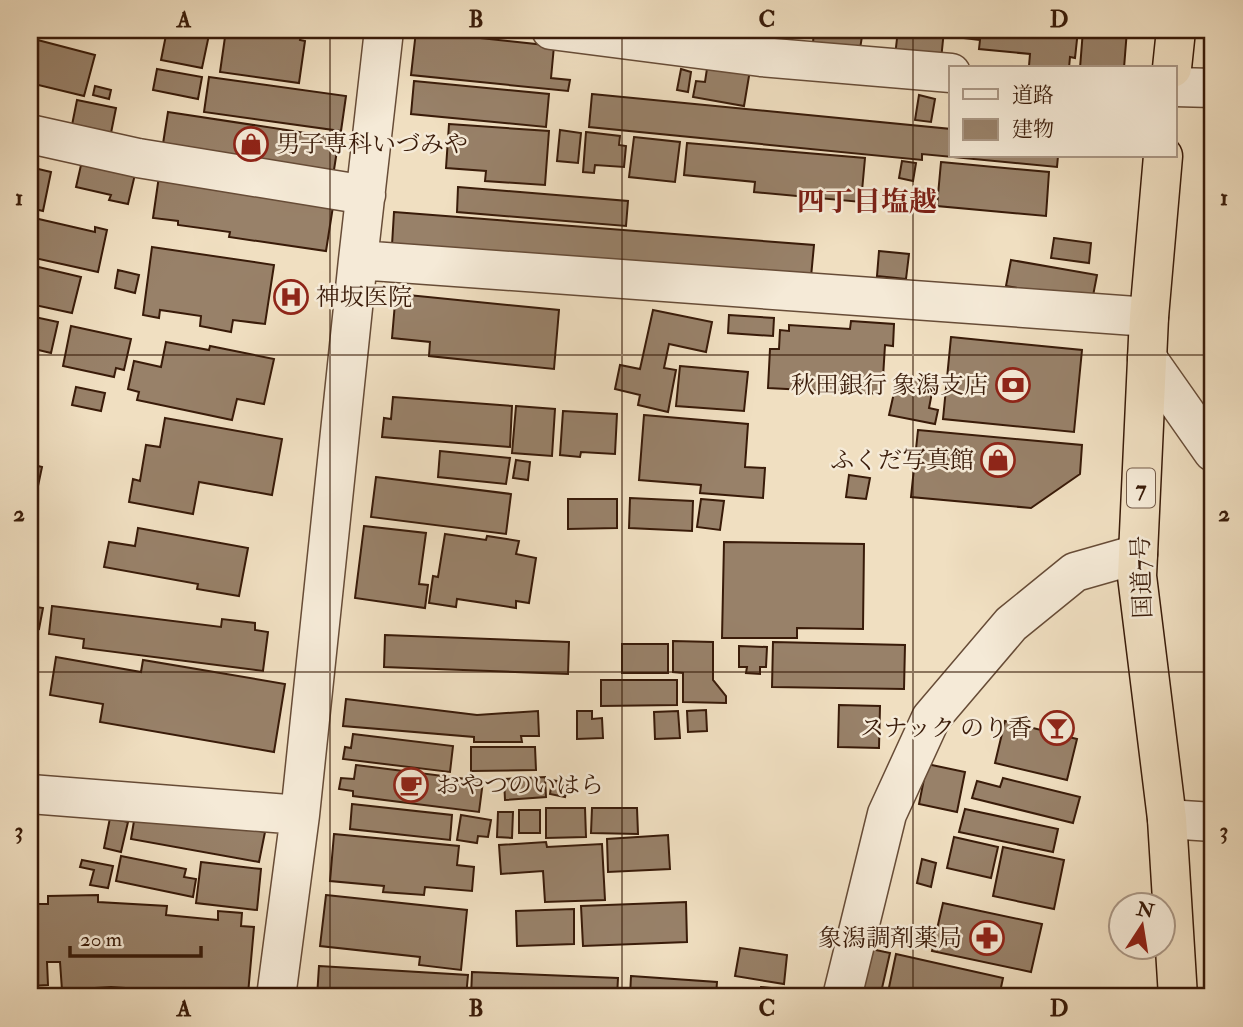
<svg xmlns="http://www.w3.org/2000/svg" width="1243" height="1027" font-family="'IM FELL Double Pica','Noto Serif JP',serif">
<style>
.building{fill:#988169;stroke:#391b09;stroke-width:2}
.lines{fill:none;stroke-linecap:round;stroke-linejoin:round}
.minor-casing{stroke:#674c37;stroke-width:41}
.highway-casing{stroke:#391b09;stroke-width:41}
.minor{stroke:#f5ead7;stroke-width:38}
.highway{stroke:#f0dfc1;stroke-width:38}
.grid{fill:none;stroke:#391b09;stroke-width:2;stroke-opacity:0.55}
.labels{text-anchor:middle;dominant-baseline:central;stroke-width:5;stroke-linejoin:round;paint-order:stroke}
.shield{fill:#f5ead7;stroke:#715947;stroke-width:2}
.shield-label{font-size:23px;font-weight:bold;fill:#391b09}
.poi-label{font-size:24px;fill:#391b09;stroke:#f5ead7;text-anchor:end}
.street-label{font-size:24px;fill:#391b09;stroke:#f5ead7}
.quarter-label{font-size:28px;font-weight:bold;fill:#7a1f14;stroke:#f5ead7}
.neatline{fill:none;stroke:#391b09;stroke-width:2.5}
.grid-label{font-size:23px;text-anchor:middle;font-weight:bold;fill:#391b09}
</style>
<rect width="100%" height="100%" fill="#f0dfc1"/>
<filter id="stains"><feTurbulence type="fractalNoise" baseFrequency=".00286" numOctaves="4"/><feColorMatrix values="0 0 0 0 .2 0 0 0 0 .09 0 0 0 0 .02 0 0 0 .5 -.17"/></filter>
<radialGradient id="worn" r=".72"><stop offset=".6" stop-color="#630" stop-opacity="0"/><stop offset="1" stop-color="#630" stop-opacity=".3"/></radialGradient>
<path class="building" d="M 167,30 L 210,30 L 202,68 L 161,60 Z
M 226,30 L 302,31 L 300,40 L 305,41 L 299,83 L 220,72 Z
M 739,30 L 784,30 L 782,46 L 738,40 Z
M 814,30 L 863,30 L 860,49 L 813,43 Z
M 898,30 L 944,30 L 941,60 L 895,56 Z
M 947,30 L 1078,30 L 1075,58 L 1070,57 L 1069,68 L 1029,66 L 1030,54 L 979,49 L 980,40 L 946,36 Z
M 1083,30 L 1127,30 L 1124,68 L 1080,68 Z
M 416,31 L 554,46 L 551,78 L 570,80 L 568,91 L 411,75 Z
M 30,38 L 95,55 L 84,96 L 30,83 Z
M 708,62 L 750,70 L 744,106 L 693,97 L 696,81 L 705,82 Z
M 157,69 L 202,77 L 198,99 L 153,90 Z
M 681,69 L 691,72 L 688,92 L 677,90 Z
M 209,77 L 346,96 L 341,131 L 204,112 Z
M 414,81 L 549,94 L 546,127 L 411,114 Z
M 95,86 L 111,90 L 109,99 L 93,95 Z
M 592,94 L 951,129 L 951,156 L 1058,156 L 1057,167 L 922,154 L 922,160 L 589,127 Z
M 919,95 L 935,99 L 931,122 L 915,120 Z
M 77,100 L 116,108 L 111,133 L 72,125 Z
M 168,112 L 339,138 L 333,176 L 162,150 Z
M 449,124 L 549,131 L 545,185 L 485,181 L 486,171 L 446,168 Z
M 560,130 L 581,133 L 578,163 L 557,161 Z
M 586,132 L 620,136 L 619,145 L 626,146 L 624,167 L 595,165 L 594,173 L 583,172 Z
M 634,137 L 680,142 L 675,182 L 629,177 Z
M 687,143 L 865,158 L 861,202 L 754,192 L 755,182 L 684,175 Z
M 902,161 L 916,163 L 913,181 L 899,178 Z
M 941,162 L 1049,172 L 1046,216 L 937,206 Z
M 81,165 L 136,170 L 128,204 L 109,200 L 111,195 L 76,187 Z
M 30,167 L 51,172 L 43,211 L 30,208 Z
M 159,176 L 334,200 L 326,251 L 229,237 L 230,232 L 178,225 L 178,221 L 153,218 Z
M 458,187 L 628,201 L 626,226 L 457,212 Z
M 394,212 L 814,245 L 811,277 L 392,245 Z
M 30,217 L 95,232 L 95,227 L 107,230 L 98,272 L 30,257 Z
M 1054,238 L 1091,243 L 1089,263 L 1051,258 Z
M 152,247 L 274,265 L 265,324 L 233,320 L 231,332 L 200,326 L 201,316 L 160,310 L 159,318 L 143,315 Z
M 879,251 L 909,254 L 906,279 L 877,276 Z
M 1011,260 L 1097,275 L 1092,301 L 1006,286 Z
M 30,265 L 81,277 L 72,313 L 30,304 Z
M 118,270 L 139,275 L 135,293 L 115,288 Z
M 408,295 L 559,310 L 554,369 L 429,356 L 430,342 L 392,338 L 395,303 L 408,304 Z
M 653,310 L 712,322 L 706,352 L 669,344 L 664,368 L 676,370 L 668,412 L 638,405 L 640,395 L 615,389 L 620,365 L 640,369 Z
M 729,315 L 774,318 L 773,336 L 728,333 Z
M 30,316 L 58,322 L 51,353 L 30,348 Z
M 851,321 L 894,324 L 893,346 L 885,345 L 882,394 L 768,388 L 770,349 L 779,349 L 780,330 L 789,331 L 789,325 L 850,329 Z
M 71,326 L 131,339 L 124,370 L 116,368 L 114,377 L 63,366 Z
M 951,337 L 1082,350 L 1074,432 L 943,419 Z
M 166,342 L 209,350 L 210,346 L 274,359 L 264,404 L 237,399 L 232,420 L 137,400 L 139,392 L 128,389 L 134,361 L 161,367 Z
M 680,366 L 748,372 L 744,411 L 676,406 Z
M 898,375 L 934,382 L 929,408 L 938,410 L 935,424 L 889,415 Z
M 76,387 L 105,393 L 101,411 L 72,405 Z
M 393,397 L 512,406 L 510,447 L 382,437 L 384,418 L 391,419 Z
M 516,406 L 555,409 L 552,456 L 512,453 Z
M 563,411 L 617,414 L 615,454 L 581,452 L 580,457 L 560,455 Z
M 644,415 L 748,424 L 745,467 L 765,468 L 763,498 L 700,493 L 701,485 L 639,480 Z
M 165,418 L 282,439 L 272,495 L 199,482 L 193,514 L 129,502 L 133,479 L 140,481 L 146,445 L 160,447 Z
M 918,430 L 1082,445 L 1080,474 L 1031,508 L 911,497 Z
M 440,451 L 510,458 L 506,484 L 438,477 Z
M 516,460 L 530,462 L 528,480 L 513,478 Z
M 30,464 L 42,467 L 34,505 L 30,505 Z
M 849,475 L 870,478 L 866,499 L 846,497 Z
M 376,477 L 511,494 L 506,534 L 371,517 Z
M 630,498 L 693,501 L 692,531 L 629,528 Z
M 568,499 L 617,499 L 617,528 L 568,529 Z
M 701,499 L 724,501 L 720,530 L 697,527 Z
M 364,526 L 426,533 L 419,584 L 428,585 L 425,608 L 355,598 Z
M 138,528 L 248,548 L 239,596 L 197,589 L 198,584 L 104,567 L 109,542 L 135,546 Z
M 445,534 L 486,540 L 487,536 L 519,541 L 516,554 L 536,558 L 529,603 L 516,601 L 516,608 L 457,599 L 456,607 L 429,603 L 433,576 L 438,577 Z
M 724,542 L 864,544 L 863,629 L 797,628 L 797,638 L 722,638 Z
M 30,606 L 43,608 L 39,629 L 30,627 Z
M 52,606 L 221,627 L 222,619 L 255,623 L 255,630 L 268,632 L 263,671 L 83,648 L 84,639 L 49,634 Z
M 385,635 L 569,642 L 568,674 L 384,667 Z
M 673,641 L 713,642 L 713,680 L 726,696 L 726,703 L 683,702 L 683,673 L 673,672 Z
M 773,642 L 905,645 L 904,689 L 772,687 Z
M 622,644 L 668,644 L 668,673 L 622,673 Z
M 739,646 L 767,647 L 766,667 L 760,667 L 760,674 L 746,673 L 747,667 L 739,667 Z
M 56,657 L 141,672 L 143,660 L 285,684 L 274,752 L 100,722 L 103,704 L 50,695 Z
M 601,680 L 677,680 L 677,705 L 601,706 Z
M 346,699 L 477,715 L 538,711 L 539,736 L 521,736 L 522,742 L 474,742 L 474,737 L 343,726 Z
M 839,705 L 880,706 L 879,748 L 838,747 Z
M 706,710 L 707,731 L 688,732 L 687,711 Z
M 577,711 L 592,711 L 592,719 L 602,718 L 603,738 L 577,739 Z
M 678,711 L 680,738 L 655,739 L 654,712 Z
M 1005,721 L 1077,739 L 1067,780 L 995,763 Z
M 353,734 L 453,746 L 450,772 L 343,759 L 345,747 L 351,748 Z
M 471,747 L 535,747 L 536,770 L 471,771 Z
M 927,764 L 965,772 L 957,812 L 919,804 Z
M 356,765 L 483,781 L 479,812 L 353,796 L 353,791 L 339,789 L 341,778 L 354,779 Z
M 545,777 L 546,797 L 505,800 L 504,779 Z
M 1003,778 L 1080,797 L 1073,823 L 972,798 L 977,781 L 1000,787 Z
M 552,780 L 568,783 L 565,797 L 550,794 Z
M 352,804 L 452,815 L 450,840 L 350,829 Z
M 546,808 L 585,808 L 586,837 L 546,838 Z
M 592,808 L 637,808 L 638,834 L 591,833 Z
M 136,809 L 265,832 L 259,862 L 131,839 Z
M 965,809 L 1058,829 L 1053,852 L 959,832 Z
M 519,810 L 540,810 L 540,833 L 519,833 Z
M 498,812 L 513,812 L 512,838 L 497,837 Z
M 461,815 L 491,820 L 488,837 L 478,836 L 477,843 L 457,840 Z
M 110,818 L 128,822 L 121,852 L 104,848 Z
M 334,834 L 459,846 L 457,865 L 474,867 L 472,891 L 425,887 L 424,895 L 383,892 L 384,886 L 330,881 Z
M 668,835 L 670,869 L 608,872 L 607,839 Z
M 954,837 L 998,847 L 991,878 L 947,868 Z
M 546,842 L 547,847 L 602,844 L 605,900 L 545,902 L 543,871 L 501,874 L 499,845 Z
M 1003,847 L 1064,860 L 1054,909 L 993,896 Z
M 121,856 L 186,869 L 184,877 L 196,879 L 193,897 L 116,881 Z
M 922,859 L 936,863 L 931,887 L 917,883 Z
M 82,860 L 113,866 L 108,888 L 90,885 L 94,870 L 80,867 Z
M 201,862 L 261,869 L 257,910 L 196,903 Z
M 98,895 L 98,902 L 167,906 L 166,915 L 218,920 L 218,911 L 242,913 L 241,926 L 254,927 L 248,994 L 214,990 L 214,994 L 111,987 L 62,990 L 60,962 L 47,962 L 48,985 L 30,986 L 30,914 L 36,914 L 35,904 L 48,904 L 48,896 Z
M 326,895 L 467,910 L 461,970 L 419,965 L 420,957 L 320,946 Z
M 686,902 L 687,942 L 583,946 L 581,906 Z
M 943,903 L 1042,924 L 1031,972 L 932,951 Z
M 574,909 L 574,944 L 517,946 L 516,911 Z
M 740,948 L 787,955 L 784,984 L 735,976 Z
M 871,949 L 890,953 L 880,997 L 860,997 Z
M 896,954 L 1003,978 L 999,997 L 887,997 Z
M 319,966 L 468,975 L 466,997 L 317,997 Z
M 472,972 L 618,978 L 617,997 L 471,997 Z
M 631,976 L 717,982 L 716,997 L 630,997 Z
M 761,987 L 799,991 L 798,997 L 760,997 Z"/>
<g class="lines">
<g class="minor-casing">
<path id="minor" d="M 551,30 L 761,57 L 951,73
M 1175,87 L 1213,88
M 30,134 L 138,158 L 366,195
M 358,260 L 1149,317
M 1147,358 L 1213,452
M 30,794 L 300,815
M 1167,819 L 1213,822
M 276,997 L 300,815 L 358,260 L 384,30
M 842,997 L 887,814 L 931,718 L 1011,624 L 1075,572 L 1138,554"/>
</g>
<g class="highway-casing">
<path id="highway" d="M 1172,68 L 1176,30
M 1163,156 L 1149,317 L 1137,576 L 1167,819 L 1178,997"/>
</g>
<use href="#minor" class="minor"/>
<use href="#highway" class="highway"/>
</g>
<path class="grid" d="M 330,30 L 330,997M 622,30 L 622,997M 913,30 L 913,997M 30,355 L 1213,355M 30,672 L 1213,672"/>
<defs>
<g id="shop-ring" transform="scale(1.75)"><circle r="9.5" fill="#f5ead7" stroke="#8f2418" stroke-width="1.5"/><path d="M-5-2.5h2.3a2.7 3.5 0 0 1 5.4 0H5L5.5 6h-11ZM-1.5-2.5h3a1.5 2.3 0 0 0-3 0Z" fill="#8f2418"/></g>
<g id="hospital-ring" transform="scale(1.75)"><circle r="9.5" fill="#f5ead7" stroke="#8f2418" stroke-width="1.5"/><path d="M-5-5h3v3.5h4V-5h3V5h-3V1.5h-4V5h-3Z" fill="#8f2418"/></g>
<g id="bank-ring" transform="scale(1.75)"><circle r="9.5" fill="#f5ead7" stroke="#8f2418" stroke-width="1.5"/><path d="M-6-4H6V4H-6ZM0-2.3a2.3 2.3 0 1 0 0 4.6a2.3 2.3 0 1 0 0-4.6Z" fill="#8f2418"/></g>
<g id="bar-ring" transform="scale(1.75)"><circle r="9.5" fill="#f5ead7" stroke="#8f2418" stroke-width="1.5"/><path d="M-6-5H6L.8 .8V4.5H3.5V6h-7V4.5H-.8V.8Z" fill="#8f2418"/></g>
<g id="cafe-ring" transform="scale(1.75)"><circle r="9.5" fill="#f5ead7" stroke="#8f2418" stroke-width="1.5"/><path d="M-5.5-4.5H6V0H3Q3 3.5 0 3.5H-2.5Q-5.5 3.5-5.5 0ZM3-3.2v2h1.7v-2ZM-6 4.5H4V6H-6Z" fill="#8f2418"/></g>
<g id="pharmacy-ring" transform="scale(1.75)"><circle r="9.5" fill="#f5ead7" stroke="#8f2418" stroke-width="1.5"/><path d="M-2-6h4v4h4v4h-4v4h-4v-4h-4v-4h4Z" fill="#8f2418"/></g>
</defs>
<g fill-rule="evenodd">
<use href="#shop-ring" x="251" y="144"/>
<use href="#hospital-ring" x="291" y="297"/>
<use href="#bank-ring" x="1013" y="385"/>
<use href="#shop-ring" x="998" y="460"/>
<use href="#bar-ring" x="1057" y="728"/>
<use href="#cafe-ring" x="411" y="785"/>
<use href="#pharmacy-ring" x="987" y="938"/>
</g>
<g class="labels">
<rect class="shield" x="1127" y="468.5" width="28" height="39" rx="5"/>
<g class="shield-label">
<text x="1141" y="488">7</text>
</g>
<g class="poi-label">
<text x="276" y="144" text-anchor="start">男子専科いづみや</text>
<text x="316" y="297" text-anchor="start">神坂医院</text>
<text x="988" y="385">秋田銀行 象潟支店</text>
<text x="974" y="460">ふくだ写真館</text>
<text x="1032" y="728">スナック のり香</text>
<text x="436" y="785" text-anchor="start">おやつのいはら</text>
<text x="962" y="938">象潟調剤薬局</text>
</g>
<g class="street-label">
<text transform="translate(1142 577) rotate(-92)">国道7号</text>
</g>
<g class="quarter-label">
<text x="867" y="202">四丁目塩越</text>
</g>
</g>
<rect width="1243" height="1027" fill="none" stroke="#f0dfc1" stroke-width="77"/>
<rect x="949" y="66" width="228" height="91" fill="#f5ead7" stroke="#aa9785" stroke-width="2"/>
<rect x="963" y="89" width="35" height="10" fill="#f5ead7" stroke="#aa9785" stroke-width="2"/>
<text x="1012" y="102" font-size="21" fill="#391b09">道路</text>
<rect x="963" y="119" width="35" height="21" fill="#988169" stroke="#aa9785" stroke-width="2"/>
<text x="1012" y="136" font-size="21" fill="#391b09">建物</text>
<g transform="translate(1142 926) rotate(12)"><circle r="33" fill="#f5ead7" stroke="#aa9785" stroke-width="2"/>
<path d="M0-5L12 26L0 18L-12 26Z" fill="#8f2418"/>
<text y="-10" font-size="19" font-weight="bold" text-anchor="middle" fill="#391b09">N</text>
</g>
<path d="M70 946v10h131v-10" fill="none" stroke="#391b09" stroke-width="3.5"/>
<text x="80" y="946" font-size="21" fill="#391b09" stroke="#f5ead7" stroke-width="5" paint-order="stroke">20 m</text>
<rect x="38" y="38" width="1166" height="950" class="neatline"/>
<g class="grid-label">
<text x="184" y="27">A</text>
<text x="476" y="27">B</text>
<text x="767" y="27">C</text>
<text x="1059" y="27">D</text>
<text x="19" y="205">1</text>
<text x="1224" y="205">1</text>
<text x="19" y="521">2</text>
<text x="1224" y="521">2</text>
<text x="19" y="838">3</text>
<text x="1224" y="838">3</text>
<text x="184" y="1016">A</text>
<text x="476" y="1016">B</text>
<text x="767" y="1016">C</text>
<text x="1059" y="1016">D</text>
</g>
<rect width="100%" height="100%" filter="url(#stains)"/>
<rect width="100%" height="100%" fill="url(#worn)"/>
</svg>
